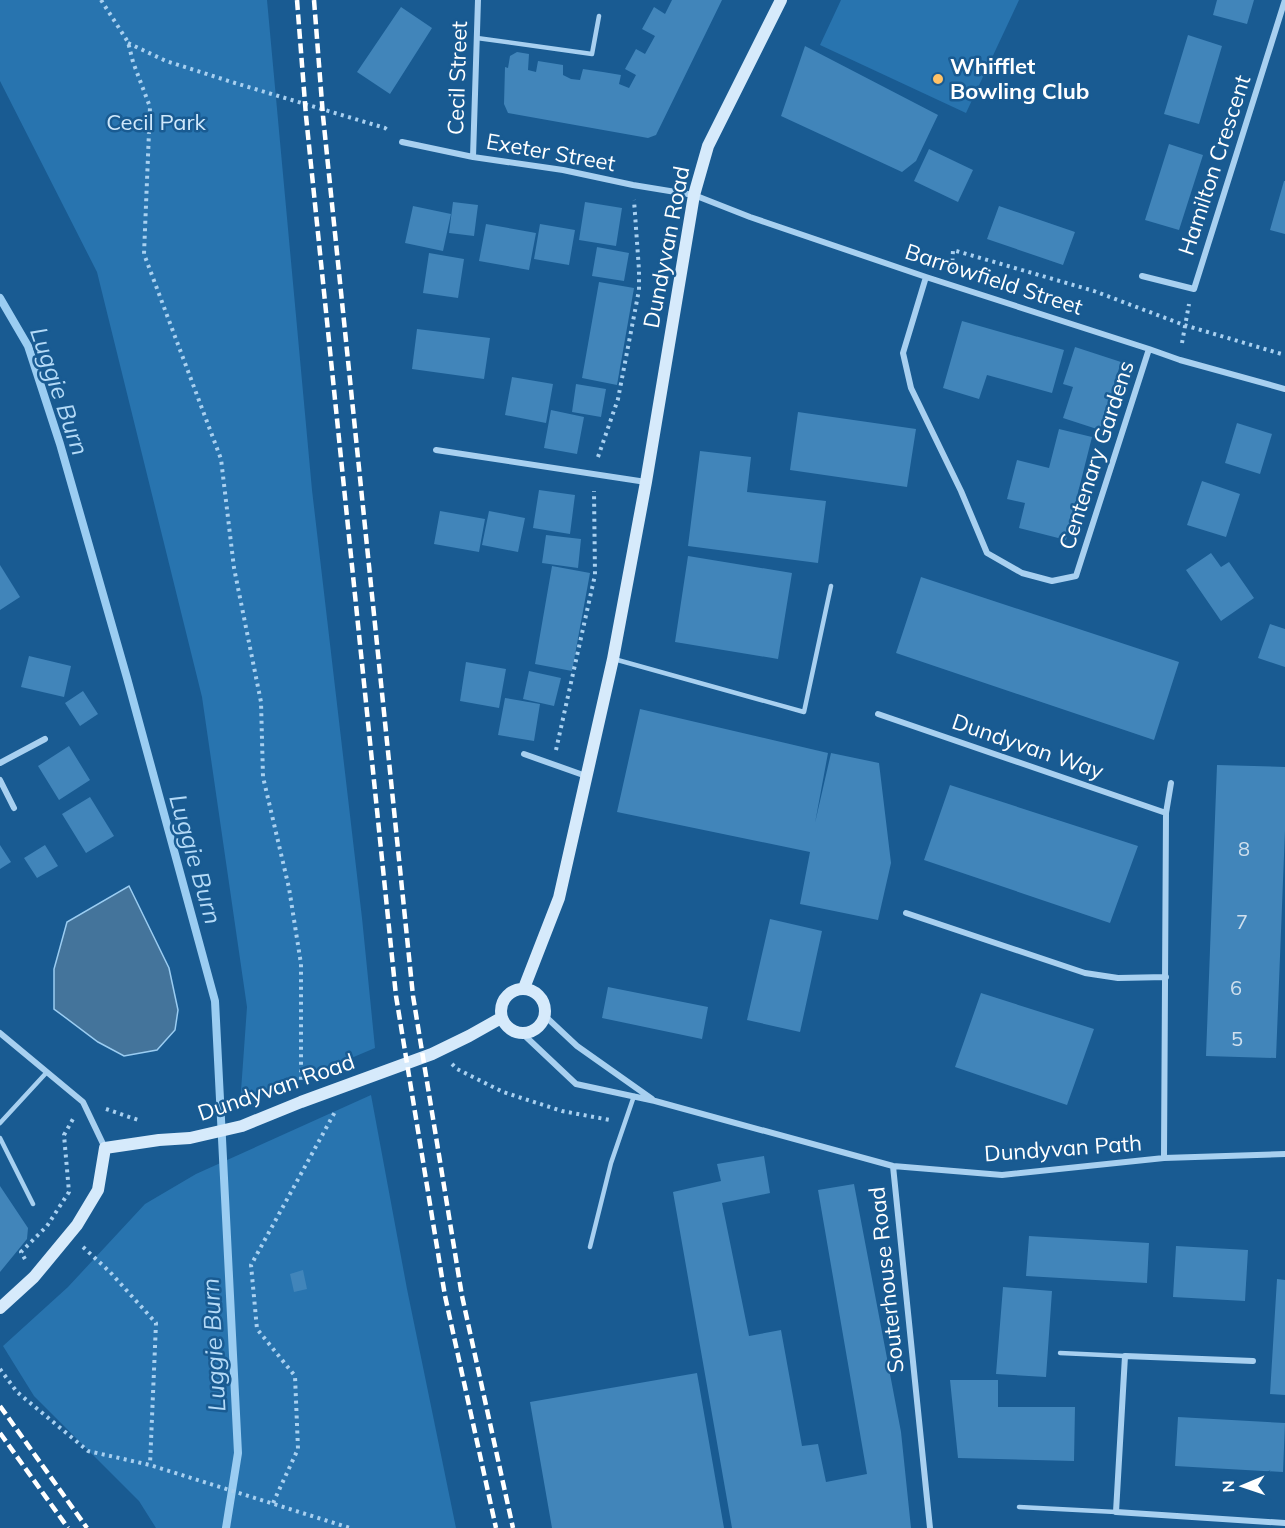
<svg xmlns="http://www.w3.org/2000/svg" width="1285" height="1528" font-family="Mulish,sans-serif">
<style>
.green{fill:#2874af}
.water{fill:#44749b;stroke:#9bcdf2;stroke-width:1.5}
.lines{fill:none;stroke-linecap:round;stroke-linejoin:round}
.stream{stroke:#9bcdf2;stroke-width:8}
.building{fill:#4185ba}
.path{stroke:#a8d0f0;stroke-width:4;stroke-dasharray:3 4.5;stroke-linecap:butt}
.lane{stroke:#a8d0f0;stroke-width:4.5}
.street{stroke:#a8d0f0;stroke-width:6}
.secondary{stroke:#d6eafb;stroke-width:12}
.rail{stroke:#fff;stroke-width:4.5;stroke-dasharray:10 4.5;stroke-linecap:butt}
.poi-dot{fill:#ffc267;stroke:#195b92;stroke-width:2}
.labels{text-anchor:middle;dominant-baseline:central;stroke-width:5;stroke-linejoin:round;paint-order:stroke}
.number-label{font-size:20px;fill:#d0e0ee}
.poi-label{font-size:22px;font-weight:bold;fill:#fff;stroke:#195b92;text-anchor:start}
.street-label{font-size:22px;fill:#fff;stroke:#195b92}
.park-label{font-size:22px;fill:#cfe8fb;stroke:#195b92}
.water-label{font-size:24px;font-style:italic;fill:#b4daf7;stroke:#195b92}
</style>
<rect width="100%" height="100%" fill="#195b92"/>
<path class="green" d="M 0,0 L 267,0 L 312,490 L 362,918 L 375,1048 L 240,1105 L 247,1007 L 202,697 L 97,272 L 0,81 Z
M 841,0 L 1019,0 L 966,113 L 820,45 Z
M 371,1095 L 407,1289 L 456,1528 L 156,1528 L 139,1501 L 34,1396 L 3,1346 L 68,1287 L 145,1204 L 196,1174 Z"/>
<path class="water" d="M 129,886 L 169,968 L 178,1010 L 175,1030 L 157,1050 L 124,1056 L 98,1042 L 54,1009 L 54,969 L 67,922 Z"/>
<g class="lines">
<path class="stream" d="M 0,298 L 28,346 L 60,444 L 127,678 L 215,1001 L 238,1453 L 226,1528"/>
</g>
<path class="building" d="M 672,0 L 722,0 L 656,135 L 648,138 L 508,113 L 504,104 L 505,67 L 508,68 L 510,56 L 517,52 L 529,54 L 528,70 L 536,72 L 538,61 L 563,65 L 563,75 L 571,79 L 580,80 L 583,69 L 603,72 L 621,75 L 619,84 L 629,88 L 636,75 L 625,69 L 636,49 L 645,54 L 655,36 L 642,29 L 654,7 L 665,14 Z
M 1217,0 L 1254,0 L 1247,24 L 1213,15 Z
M 401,7 L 432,28 L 390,94 L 357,72 Z
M 1188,35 L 1222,46 L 1199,124 L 1164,114 Z
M 805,46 L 938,115 L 916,161 L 902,172 L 781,116 Z
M 1169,144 L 1203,155 L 1179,230 L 1145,220 Z
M 929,149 L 973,170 L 958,202 L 914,181 Z
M 1284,181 L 1285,181 L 1285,234 L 1270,230 Z
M 453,202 L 478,205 L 474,236 L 449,233 Z
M 585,202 L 622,208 L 616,246 L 579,240 Z
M 413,206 L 451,214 L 443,251 L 405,243 Z
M 999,206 L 1075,232 L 1063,265 L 987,239 Z
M 486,224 L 536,233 L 529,270 L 479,261 Z
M 540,224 L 575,230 L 569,265 L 534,259 Z
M 597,247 L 629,253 L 624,281 L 592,276 Z
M 429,253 L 464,259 L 458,298 L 423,293 Z
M 599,282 L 634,288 L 617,385 L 582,378 Z
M 962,321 L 1064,350 L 1052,393 L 987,375 L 979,399 L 943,388 Z
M 417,329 L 490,338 L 484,379 L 412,369 Z
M 1075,347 L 1121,362 L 1100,430 L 1063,418 L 1073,387 L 1063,384 Z
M 512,377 L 553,384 L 546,423 L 505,415 Z
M 576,384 L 606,389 L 601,417 L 572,412 Z
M 551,410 L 584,417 L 577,454 L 544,448 Z
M 798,412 L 916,429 L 907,487 L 790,470 Z
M 1237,423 L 1272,434 L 1260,474 L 1225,463 Z
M 1059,429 L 1092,437 L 1066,540 L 1019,528 L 1025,503 L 1007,499 L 1017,460 L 1049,468 Z
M 700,451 L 751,457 L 747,492 L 826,501 L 818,563 L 688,546 Z
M 1202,481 L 1240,494 L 1226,537 L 1187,525 Z
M 539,490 L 575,495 L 570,534 L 533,528 Z
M 440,511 L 485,519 L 479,552 L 434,544 Z
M 489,511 L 525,518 L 518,552 L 482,545 Z
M 546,535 L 581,539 L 578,568 L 542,563 Z
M 1211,553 L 1221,567 L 1229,562 L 1254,598 L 1221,621 L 1186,570 Z
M 688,556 L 792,573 L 778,659 L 675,642 Z
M 0,565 L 20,597 L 0,610 Z
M 552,566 L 590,573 L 572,671 L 535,664 Z
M 921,577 L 1179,662 L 1154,740 L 896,653 Z
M 1270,624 L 1285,629 L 1285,667 L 1258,658 Z
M 29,656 L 71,666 L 64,697 L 21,687 Z
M 466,662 L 506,669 L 499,708 L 460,701 Z
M 529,671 L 561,678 L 554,706 L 523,699 Z
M 83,691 L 98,714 L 80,726 L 65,703 Z
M 505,698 L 540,704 L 534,741 L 498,735 Z
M 640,709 L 828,753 L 815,823 L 831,753 L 879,763 L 891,863 L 878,920 L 800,904 L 810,852 L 617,812 Z
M 69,746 L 90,780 L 59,800 L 38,766 Z
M 1217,765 L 1285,767 L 1285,830 L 1276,1058 L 1206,1056 Z
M 950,785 L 1138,846 L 1110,923 L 924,860 Z
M 90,797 L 114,836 L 86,853 L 62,814 Z
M 0,845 L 11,862 L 0,869 Z
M 45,845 L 58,866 L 37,878 L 24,858 Z
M 770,919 L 822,931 L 800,1032 L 747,1020 Z
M 608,987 L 708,1007 L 702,1039 L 602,1018 Z
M 981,993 L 1094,1029 L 1067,1105 L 955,1067 Z
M 764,1156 L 770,1193 L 722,1203 L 749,1336 L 781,1330 L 802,1446 L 818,1444 L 826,1482 L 867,1474 L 818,1190 L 854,1184 L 901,1432 L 911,1528 L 732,1528 L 673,1192 L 721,1181 L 717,1164 Z
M 0,1186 L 28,1228 L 27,1239 L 0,1272 Z
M 1029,1236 L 1149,1243 L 1147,1283 L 1026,1276 Z
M 1176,1246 L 1248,1250 L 1245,1301 L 1173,1297 Z
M 303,1270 L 307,1289 L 294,1292 L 290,1274 Z
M 1277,1279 L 1285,1280 L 1285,1395 L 1270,1394 Z
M 1003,1287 L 1052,1291 L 1046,1377 L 996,1374 Z
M 697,1373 L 724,1528 L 552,1528 L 530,1402 Z
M 950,1380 L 998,1380 L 998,1407 L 1075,1407 L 1074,1461 L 958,1458 Z
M 1178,1417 L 1285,1423 L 1283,1472 L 1175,1466 Z"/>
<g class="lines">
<path class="path" d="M 101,0 L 128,42 L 133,62 L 150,107 L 144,254 L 221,459 L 234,568 L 261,702 L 263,777 L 289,888 L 301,964 L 301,1082
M 128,43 L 166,61 L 235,83 L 385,128 L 390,132
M 952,269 L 953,250 L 1094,291 L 1184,325 L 1285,355
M 1182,343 L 1189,304
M 598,457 L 618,399 L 639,290 L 639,270 L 634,200
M 556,750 L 595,575 L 594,491
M 452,1064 L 457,1069 L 503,1092 L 562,1111 L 610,1120
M 106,1109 L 141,1121
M 83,1247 L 110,1272 L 156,1323 L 150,1465
M 25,1259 L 21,1252 L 47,1226 L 69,1192 L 64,1135 L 73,1119
M 0,1369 L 17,1392 L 88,1451 L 150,1465 L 350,1528
M 273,1503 L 298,1449 L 295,1376 L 257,1329 L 251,1265 L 336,1110"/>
<path class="lane" d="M 477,38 L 592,54 L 599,16
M 614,659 L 804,712 L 831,586
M 0,1123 L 47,1072
M 0,1138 L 33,1204
M 590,1247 L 611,1163 L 634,1096
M 1060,1353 L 1125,1356
M 1019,1507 L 1116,1512"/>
<path class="street" d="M 402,142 L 473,157 L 563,170 L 633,185 L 694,195 L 750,217 L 926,277 L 1149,349 L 1180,360 L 1285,389
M 473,157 L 478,0
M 1142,276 L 1194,289 L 1285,0
M 926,277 L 903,353 L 911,388 L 961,491 L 987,553 L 1022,573 L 1052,581 L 1076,576 L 1149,349
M 436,450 L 646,482
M 878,714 L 1166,813
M 524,754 L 586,776
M 0,763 L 45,739
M 0,780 L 14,808
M 906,913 L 1085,973 L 1118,978 L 1166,977
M 545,1016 L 577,1046 L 652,1099
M 0,1033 L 83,1102 L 105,1148
M 523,1034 L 576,1084 L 655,1101 L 893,1166 L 1002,1175 L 1164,1158 L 1285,1154
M 1164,1158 L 1166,813 L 1171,783
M 893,1166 L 930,1528
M 1253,1361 L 1125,1356 L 1116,1512 L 1285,1523"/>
<path class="secondary" d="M 524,988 L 559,898 L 613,659 L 646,482 L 694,195 L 708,146 L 781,0
M501 1011a22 22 0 1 1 44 0a22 22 0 1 1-44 0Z
M 0,1308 L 34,1277 L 77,1225 L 98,1190 L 105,1148 L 159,1140 L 190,1138 L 242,1126 L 301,1102 L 432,1054 L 469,1036 L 501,1018"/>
<path class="rail" d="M 297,0 L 306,116 L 396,996 L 445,1296 L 496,1528
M 314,0 L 323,116 L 413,996 L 462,1296 L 513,1528
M 0,1406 L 87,1528
M 0,1433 L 68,1528"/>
</g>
<circle class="poi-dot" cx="938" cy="79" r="6"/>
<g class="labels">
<g class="number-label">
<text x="1244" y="848">8</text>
<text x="1242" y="921">7</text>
<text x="1236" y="987">6</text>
<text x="1237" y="1038">5</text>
</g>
<g class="poi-label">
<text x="950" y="66">Whifflet<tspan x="950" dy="25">Bowling Club</tspan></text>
</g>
<g class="street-label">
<text transform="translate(457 78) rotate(-88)">Cecil Street</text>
<text transform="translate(551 152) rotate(10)">Exeter Street</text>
<text transform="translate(1214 165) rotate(-72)">Hamilton Crescent</text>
<text transform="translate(666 247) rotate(-79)">Dundyvan Road</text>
<text transform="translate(994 279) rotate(18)">Barrowfield Street</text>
<text transform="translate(1096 455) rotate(-72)">Centenary Gardens</text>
<text transform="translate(1028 746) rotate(19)">Dundyvan Way</text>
<text transform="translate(276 1087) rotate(-19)">Dundyvan Road</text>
<text transform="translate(1063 1148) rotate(-4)">Dundyvan Path</text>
<text transform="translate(886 1280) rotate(-96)">Souterhouse Road</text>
</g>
<g class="park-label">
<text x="156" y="122">Cecil Park</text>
</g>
<g class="water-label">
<text transform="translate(60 391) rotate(71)">Luggie Burn</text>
<text transform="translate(196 859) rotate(74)">Luggie Burn</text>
<text transform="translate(213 1345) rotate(-93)">Luggie Burn</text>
</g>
</g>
<g transform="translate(1243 1486) rotate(268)" stroke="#195b92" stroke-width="4.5" paint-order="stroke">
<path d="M0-4.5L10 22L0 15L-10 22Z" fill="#ffffff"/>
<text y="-9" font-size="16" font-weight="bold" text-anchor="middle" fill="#ffffff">N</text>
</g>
</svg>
